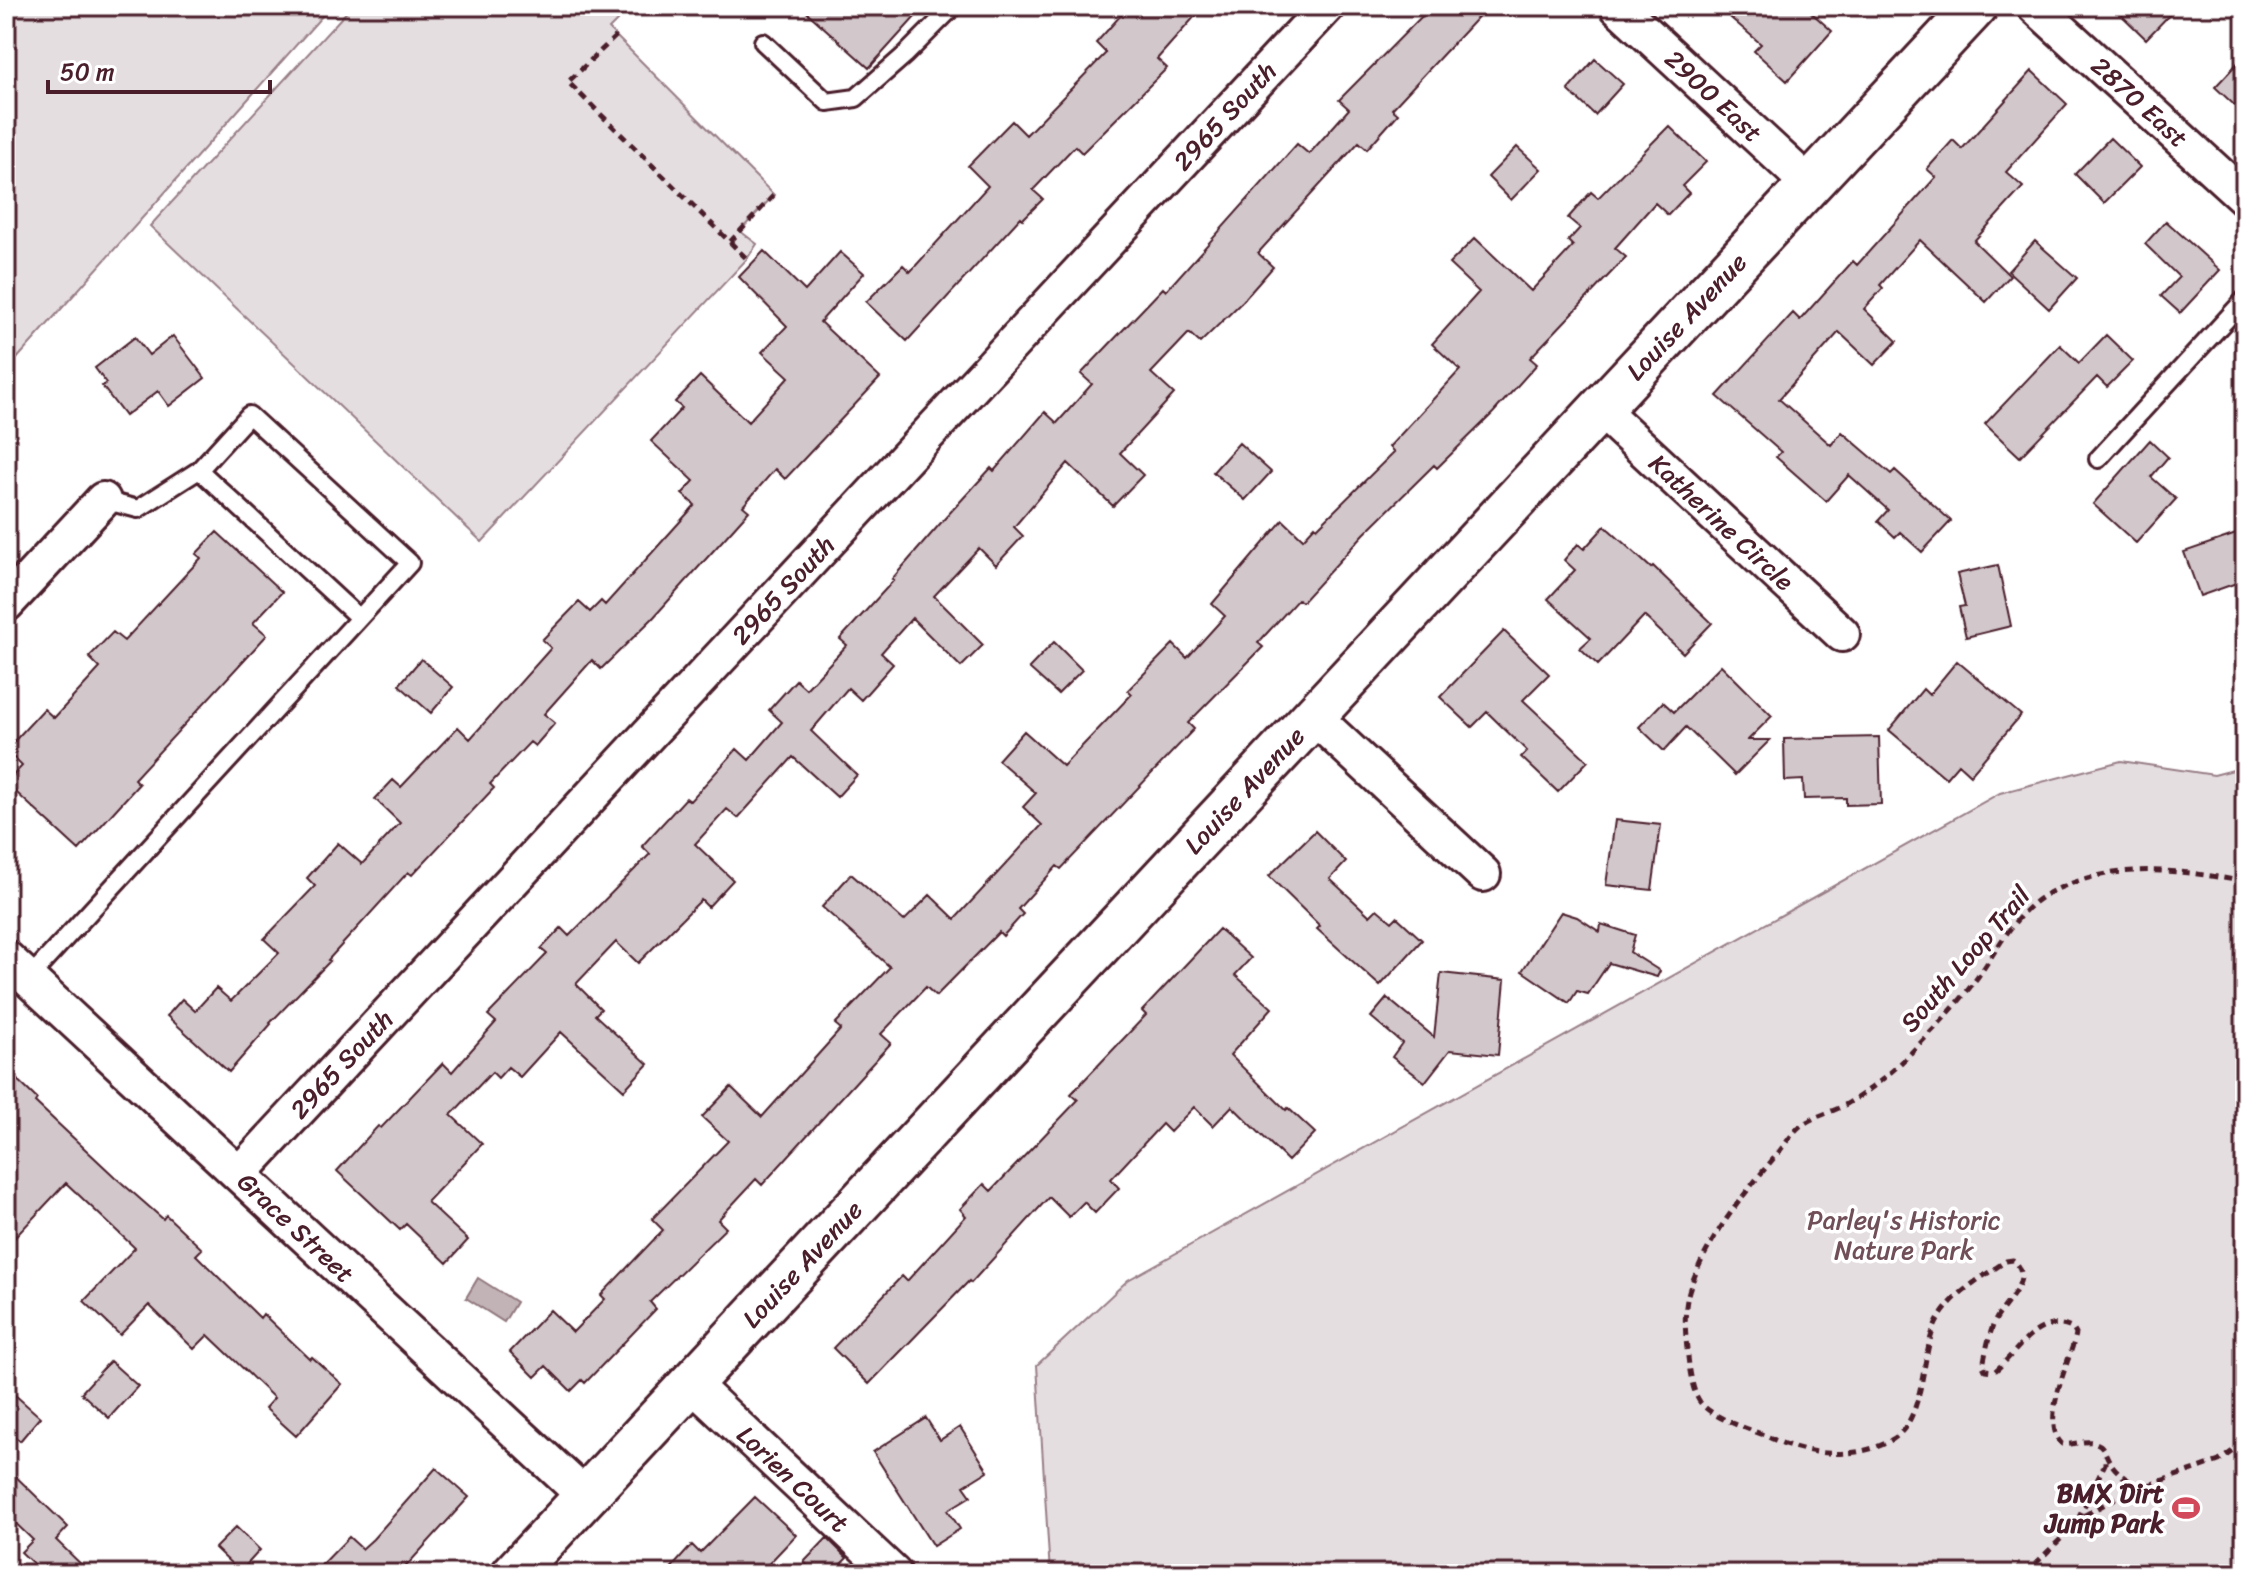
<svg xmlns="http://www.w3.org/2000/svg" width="2251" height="1580" font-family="Sriracha,sans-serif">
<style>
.green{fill:#e5dee0;stroke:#987e86;stroke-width:2}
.water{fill:#c1b3b6;stroke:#91787e;stroke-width:2}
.building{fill:#d2c7cb;stroke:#4a1f2b;stroke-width:2}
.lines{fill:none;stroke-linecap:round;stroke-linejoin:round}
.service-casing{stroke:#4a1f2b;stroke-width:22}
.minor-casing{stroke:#4a1f2b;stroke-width:40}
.tertiary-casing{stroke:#4a1f2b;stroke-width:48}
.path{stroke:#4a1f2b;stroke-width:5;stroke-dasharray:8 6;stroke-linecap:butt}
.service{stroke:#fff;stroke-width:16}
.minor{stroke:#fff;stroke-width:34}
.tertiary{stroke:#fff;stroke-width:42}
.labels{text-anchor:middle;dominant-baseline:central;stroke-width:7;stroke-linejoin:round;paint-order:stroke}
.street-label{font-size:26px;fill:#4a1f2b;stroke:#fff}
.park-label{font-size:26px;fill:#714f58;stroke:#fff}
.poi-label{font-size:26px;font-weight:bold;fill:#4a1f2b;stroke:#fff;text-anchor:end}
</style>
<rect width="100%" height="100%" fill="#fff"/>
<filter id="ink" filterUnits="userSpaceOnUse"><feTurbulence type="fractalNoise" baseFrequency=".0125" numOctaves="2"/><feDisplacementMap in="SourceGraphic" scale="16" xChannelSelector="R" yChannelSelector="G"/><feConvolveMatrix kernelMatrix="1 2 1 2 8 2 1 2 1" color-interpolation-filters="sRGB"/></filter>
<g filter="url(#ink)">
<path class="green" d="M 6,6 L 331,6 L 6,371 Z
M 352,6 L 632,6 L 609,29 L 774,195 L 740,231 L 757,244 L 747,259 L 482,542 L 150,226 Z
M 2121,761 L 2214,775 L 2245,767 L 2245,1574 L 1050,1574 L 1037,1365 L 1128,1280 L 2000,793 Z"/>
<path class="water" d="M 478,1278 L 516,1302 L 504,1322 L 466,1298 Z"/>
<path class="building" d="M 800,6 L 925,6 L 869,68 Z
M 1129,6 L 1204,6 L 1157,59 L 1167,68 L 1082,153 L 1075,146 L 1033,190 L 1043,199 L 1023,219 L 1021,217 L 907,341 L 866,302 L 903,265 L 910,272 L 988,186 L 968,166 L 1012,121 L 1026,135 L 1106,53 L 1096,43 Z
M 1432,6 L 1488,6 L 1392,109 L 1398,114 L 1367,149 L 1359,142 L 1258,253 L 1273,267 L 1243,301 L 1200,343 L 1189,333 L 1151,373 L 1174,394 L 1120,453 L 1143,475 L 1113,506 L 1068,463 L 1014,527 L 1023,536 L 996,565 L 979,548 L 934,596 L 983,645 L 961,667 L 912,618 L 881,653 L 893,664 L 861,700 L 848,688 L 811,731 L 857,775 L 837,797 L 793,757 L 738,818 L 727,809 L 695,844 L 733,880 L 708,907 L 701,900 L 638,963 L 616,942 L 576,984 L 601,1009 L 595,1015 L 648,1064 L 624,1090 L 561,1032 L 520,1077 L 508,1067 L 498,1078 L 492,1072 L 451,1115 L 482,1144 L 427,1202 L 468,1240 L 447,1263 L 406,1224 L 400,1230 L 337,1171 L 378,1126 L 381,1128 L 443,1063 L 452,1072 L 496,1022 L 488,1015 L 547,954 L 541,949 L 561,928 L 569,936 L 650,854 L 642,846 L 686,798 L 690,801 L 737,749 L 749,760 L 782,722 L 769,710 L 796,680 L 806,689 L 847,645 L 840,639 L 894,580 L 892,579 L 946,517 L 991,468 L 994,471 L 1045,412 L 1057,423 L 1092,384 L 1081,374 L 1163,288 L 1166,291 L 1297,144 L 1309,154 L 1349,109 L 1339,100 Z
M 1717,6 L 1804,6 L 1832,31 L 1787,81 L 1754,51 L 1761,44 Z
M 2112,6 L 2178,6 L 2146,39 Z
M 2245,55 L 2245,115 L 2215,87 Z
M 1595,59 L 1623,84 L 1595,115 L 1568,90 Z
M 2032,71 L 2067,104 L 2006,172 L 2023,187 L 1974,241 L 2010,276 L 1986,302 L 1920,240 L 1880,285 L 1883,288 L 1864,309 L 1897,341 L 1874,365 L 1839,332 L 1779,399 L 1831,445 L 1842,432 L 1891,474 L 1895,470 L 1951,521 L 1922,552 L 1900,532 L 1895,537 L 1878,521 L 1888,510 L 1849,475 L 1826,501 L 1776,457 L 1781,452 L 1717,396 L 1793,313 L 1800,320 L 1853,261 L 1857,265 L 1936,177 L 1927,169 L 1953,140 L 1962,149 Z
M 1669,126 L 1706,162 L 1682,186 L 1689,193 L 1668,215 L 1655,203 L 1615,248 L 1626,257 L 1530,358 L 1537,364 L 1493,413 L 1437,468 L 1434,465 L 1364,534 L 1302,602 L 1298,599 L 1258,643 L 1263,647 L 1188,723 L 1194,729 L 1061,869 L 1057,866 L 1018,909 L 1023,914 L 1003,936 L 999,932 L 936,996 L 926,987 L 881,1034 L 891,1043 L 762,1185 L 756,1179 L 718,1220 L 726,1228 L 650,1302 L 656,1309 L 585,1383 L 582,1380 L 571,1391 L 546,1366 L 535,1377 L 510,1352 L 550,1310 L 573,1332 L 605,1299 L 601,1295 L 663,1230 L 652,1219 L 728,1141 L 702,1117 L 731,1087 L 762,1117 L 841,1029 L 835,1024 L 890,967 L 822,907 L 851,874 L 904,921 L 930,895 L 955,919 L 1042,825 L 1023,807 L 1036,793 L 998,760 L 1024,731 L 1063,766 L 1132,694 L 1128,690 L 1173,644 L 1187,658 L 1225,616 L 1212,604 L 1283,520 L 1303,539 L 1315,526 L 1317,528 L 1394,452 L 1389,447 L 1460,370 L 1432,344 L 1479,292 L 1449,264 L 1475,238 L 1531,291 L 1573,246 L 1568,241 L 1580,228 L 1568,218 L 1591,192 L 1598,198 Z
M 2110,138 L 2140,167 L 2104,203 L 2075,174 Z
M 1517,147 L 1541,169 L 1511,200 L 1488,177 Z
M 2166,221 L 2220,270 L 2180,313 L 2161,296 L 2179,277 L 2145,244 Z
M 2035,241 L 2077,278 L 2049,309 L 2008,271 Z
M 764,251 L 805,291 L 840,252 L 864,273 L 820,322 L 880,378 L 785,479 L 775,469 L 743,506 L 749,511 L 653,618 L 601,669 L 592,660 L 544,714 L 555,723 L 535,746 L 530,742 L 490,784 L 494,788 L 412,875 L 408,872 L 328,960 L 330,961 L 270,1023 L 271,1024 L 229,1072 L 167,1016 L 182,999 L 195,1011 L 216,988 L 231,1001 L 279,953 L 264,939 L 315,886 L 307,878 L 338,843 L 362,864 L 400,823 L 375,799 L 393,780 L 401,787 L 458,727 L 470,739 L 551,648 L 542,640 L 579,602 L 590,612 L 601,601 L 605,605 L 695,505 L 682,494 L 694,481 L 651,441 L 682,408 L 675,402 L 700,376 L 748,422 L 789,377 L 762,352 L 787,326 L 739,277 Z
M 2106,335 L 2133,361 L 2107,387 L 2097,377 L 2020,457 L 1985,424 L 2060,345 L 2079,363 Z
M 173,336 L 205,378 L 169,406 L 158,391 L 125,416 L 102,386 L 106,383 L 95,368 L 135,337 L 149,355 Z
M 2150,440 L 2168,457 L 2151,477 L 2176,499 L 2136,543 L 2093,504 Z
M 1239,443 L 1271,472 L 1245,500 L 1213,472 Z
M 1605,526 L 1651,568 L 1653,566 L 1712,623 L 1683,653 L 1644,616 L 1598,665 L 1580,648 L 1591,638 L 1548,599 L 1575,570 L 1564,560 L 1578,544 L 1584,549 Z
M 2245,531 L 2245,580 L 2200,596 L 2184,552 Z
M 217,532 L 282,592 L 253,623 L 267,635 L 134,779 L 139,784 L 79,850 L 6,783 L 22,766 L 6,750 L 44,709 L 54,718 L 100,668 L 89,657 L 113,632 L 124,641 L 201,558 L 196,554 Z
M 1998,565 L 2011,626 L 1966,637 L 1959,607 L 1965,606 L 1957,574 Z
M 1504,631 L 1549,674 L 1523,700 L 1588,761 L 1558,792 L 1521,757 L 1527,751 L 1487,712 L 1472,727 L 1440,697 Z
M 1054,642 L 1082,670 L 1058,694 L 1029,668 Z
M 421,659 L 453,687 L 431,713 L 399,685 Z
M 1957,661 L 2021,715 L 1970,775 L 1958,764 L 1946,778 L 1889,730 L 1923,689 L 1929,695 Z
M 1721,665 L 1772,716 L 1748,740 L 1770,740 L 1735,775 L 1686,727 L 1664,751 L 1639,727 L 1663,702 L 1674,712 Z
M 1879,737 L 1881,804 L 1846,805 L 1846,798 L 1804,799 L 1803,780 L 1785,781 L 1784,739 Z
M 1615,820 L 1661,825 L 1652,890 L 1606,885 Z
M 1315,831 L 1346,862 L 1330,879 L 1370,916 L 1377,909 L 1392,922 L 1397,917 L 1422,940 L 1380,986 L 1317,929 L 1320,926 L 1269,876 Z
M 1561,912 L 1577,917 L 1600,932 L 1601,924 L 1635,935 L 1630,952 L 1660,971 L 1657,977 L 1609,963 L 1588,994 L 1577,991 L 1569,1003 L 1522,971 Z
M 1219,929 L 1251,958 L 1235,975 L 1272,1008 L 1230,1055 L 1286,1110 L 1288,1108 L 1315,1133 L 1288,1161 L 1232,1106 L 1213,1126 L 1194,1107 L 1170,1132 L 1162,1124 L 1111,1179 L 1119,1188 L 1095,1213 L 1084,1202 L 1069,1217 L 1049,1197 L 971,1283 L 969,1281 L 869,1384 L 833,1348 L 902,1276 L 907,1281 L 966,1216 L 960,1209 L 984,1184 L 991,1191 L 1078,1100 L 1071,1094 L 1146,1015 L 1142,1011 Z
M 1441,973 L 1505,980 L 1498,1055 L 1450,1050 L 1425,1082 L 1392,1057 L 1402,1043 L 1371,1017 L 1387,998 L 1434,1037 Z
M 6,1069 L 37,1099 L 35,1102 L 115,1177 L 163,1219 L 166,1215 L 202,1249 L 196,1255 L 260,1318 L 263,1314 L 310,1359 L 312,1357 L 342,1384 L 296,1436 L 265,1408 L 274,1398 L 208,1335 L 194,1349 L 149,1305 L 120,1335 L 84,1301 L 135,1248 L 66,1183 L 6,1247 Z
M 110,1361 L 138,1386 L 109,1418 L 81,1393 Z
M 6,1387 L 40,1417 L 20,1441 L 6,1429 Z
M 926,1418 L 940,1440 L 960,1427 L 988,1471 L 964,1486 L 971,1496 L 948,1510 L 960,1529 L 933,1546 L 873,1452 Z
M 6,1467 L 68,1527 L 56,1540 L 91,1574 L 44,1574 L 21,1552 L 33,1540 L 6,1514 Z
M 436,1468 L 469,1497 L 399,1574 L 313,1574 L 349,1537 L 362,1549 L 373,1539 Z
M 755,1497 L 796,1535 L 759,1574 L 666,1574 L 692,1545 L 700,1553 Z
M 236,1527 L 260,1550 L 240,1572 L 215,1548 Z
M 827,1538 L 847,1558 L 831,1574 L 817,1574 L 804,1562 Z"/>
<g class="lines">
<g class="service-casing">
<path id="service" d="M 763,42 L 827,102 L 856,98 L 905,55 L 954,6
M 2098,459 L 2245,299
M 199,470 L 359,618
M 28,979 L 410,563 L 249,415 L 199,470 L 138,509 L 103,500"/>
</g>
<g class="minor-casing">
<g id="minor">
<path id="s1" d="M 1617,6 L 1810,185"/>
<path id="s2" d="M 2035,6 L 2245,198"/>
<path id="s3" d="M 1600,409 L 1842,634"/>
<path d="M 6,604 L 103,500"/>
<path d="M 1313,716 L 1483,874"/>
<path id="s4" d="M 6,958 L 585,1496"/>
<path id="s5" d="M 239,1174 L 1327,6"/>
<path id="s6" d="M 691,1383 L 894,1574"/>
</g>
</g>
<g class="tertiary-casing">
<g id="tertiary">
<path id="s7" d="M 513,1574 L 1976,6"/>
</g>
</g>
<path class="path" d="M 616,36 L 568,82 L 730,242 L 774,195
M 730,242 L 747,259
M 2245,882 C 2178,869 2112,861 2049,893 C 2014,910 1995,956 1971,986 C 1952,1011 1928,1035 1906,1058 C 1890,1074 1869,1091 1850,1102 C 1835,1112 1812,1116 1798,1128 C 1789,1137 1782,1149 1774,1158 C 1741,1197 1707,1240 1690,1288 C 1682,1311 1686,1342 1689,1365 C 1691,1377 1693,1392 1700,1402 C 1715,1421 1753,1429 1775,1440 C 1810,1456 1859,1460 1893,1439 C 1925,1419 1921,1356 1935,1326 C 1949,1295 1980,1279 2006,1261 L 2013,1260 C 2036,1278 2004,1303 1995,1321 C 1989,1334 1986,1351 1983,1366 L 1985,1370 L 1995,1371 C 2017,1353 2039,1311 2073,1329 L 2076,1334 C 2070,1361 2039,1422 2062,1444 C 2075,1446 2088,1437 2100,1445 C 2105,1449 2106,1456 2110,1462 C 2117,1473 2132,1486 2146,1486 L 2219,1461 L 2245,1442
M 2078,1519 L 2105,1464 L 2105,1455
M 2025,1574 L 2085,1515 L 2138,1486"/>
<use href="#service" class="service"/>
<use href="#minor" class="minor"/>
<use href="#tertiary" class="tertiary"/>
</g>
</g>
<defs>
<g id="stadium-bare" transform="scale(2.16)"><path d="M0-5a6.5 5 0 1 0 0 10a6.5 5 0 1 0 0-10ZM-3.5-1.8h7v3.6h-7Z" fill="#d1495b" stroke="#fff" stroke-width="2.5" paint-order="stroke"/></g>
</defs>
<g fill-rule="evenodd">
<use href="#stadium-bare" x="2186" y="1508"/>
</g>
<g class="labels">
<g class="street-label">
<text stroke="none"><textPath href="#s1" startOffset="132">2900 East</textPath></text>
<text stroke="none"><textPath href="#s2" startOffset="142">2870 East</textPath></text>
<text stroke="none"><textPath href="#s5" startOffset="1446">2965 South</textPath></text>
<text stroke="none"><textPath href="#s7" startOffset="1720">Louise Avenue</textPath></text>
<text stroke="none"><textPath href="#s3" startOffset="166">Katherine Circle</textPath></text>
<text stroke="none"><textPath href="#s5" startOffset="798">2965 South</textPath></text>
<text stroke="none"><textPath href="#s7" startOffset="1072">Louise Avenue</textPath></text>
<text transform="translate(1965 959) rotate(-49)">South Loop Trail</text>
<text stroke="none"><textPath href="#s5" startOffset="150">2965 South</textPath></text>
<text stroke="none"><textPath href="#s4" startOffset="396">Grace Street</textPath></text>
<text stroke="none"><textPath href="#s7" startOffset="424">Louise Avenue</textPath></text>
<text stroke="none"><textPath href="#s6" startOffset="140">Lorien Court</textPath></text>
</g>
<g class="park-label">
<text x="1904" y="1220">Parley's Historic<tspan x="1904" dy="30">Nature Park</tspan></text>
</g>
<g class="poi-label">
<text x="2164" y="1493">BMX Dirt<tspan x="2164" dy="30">Jump Park</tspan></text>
</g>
</g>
<rect width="2251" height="1580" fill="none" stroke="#fff" stroke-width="32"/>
<rect x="16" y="16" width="2219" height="1548" fill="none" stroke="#4a1f2b" stroke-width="3" filter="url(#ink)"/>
<path d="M48 80v12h222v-12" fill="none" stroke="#4a1f2b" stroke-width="4"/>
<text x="60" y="80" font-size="24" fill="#4a1f2b" stroke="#ffffff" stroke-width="6" paint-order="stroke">50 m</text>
</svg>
